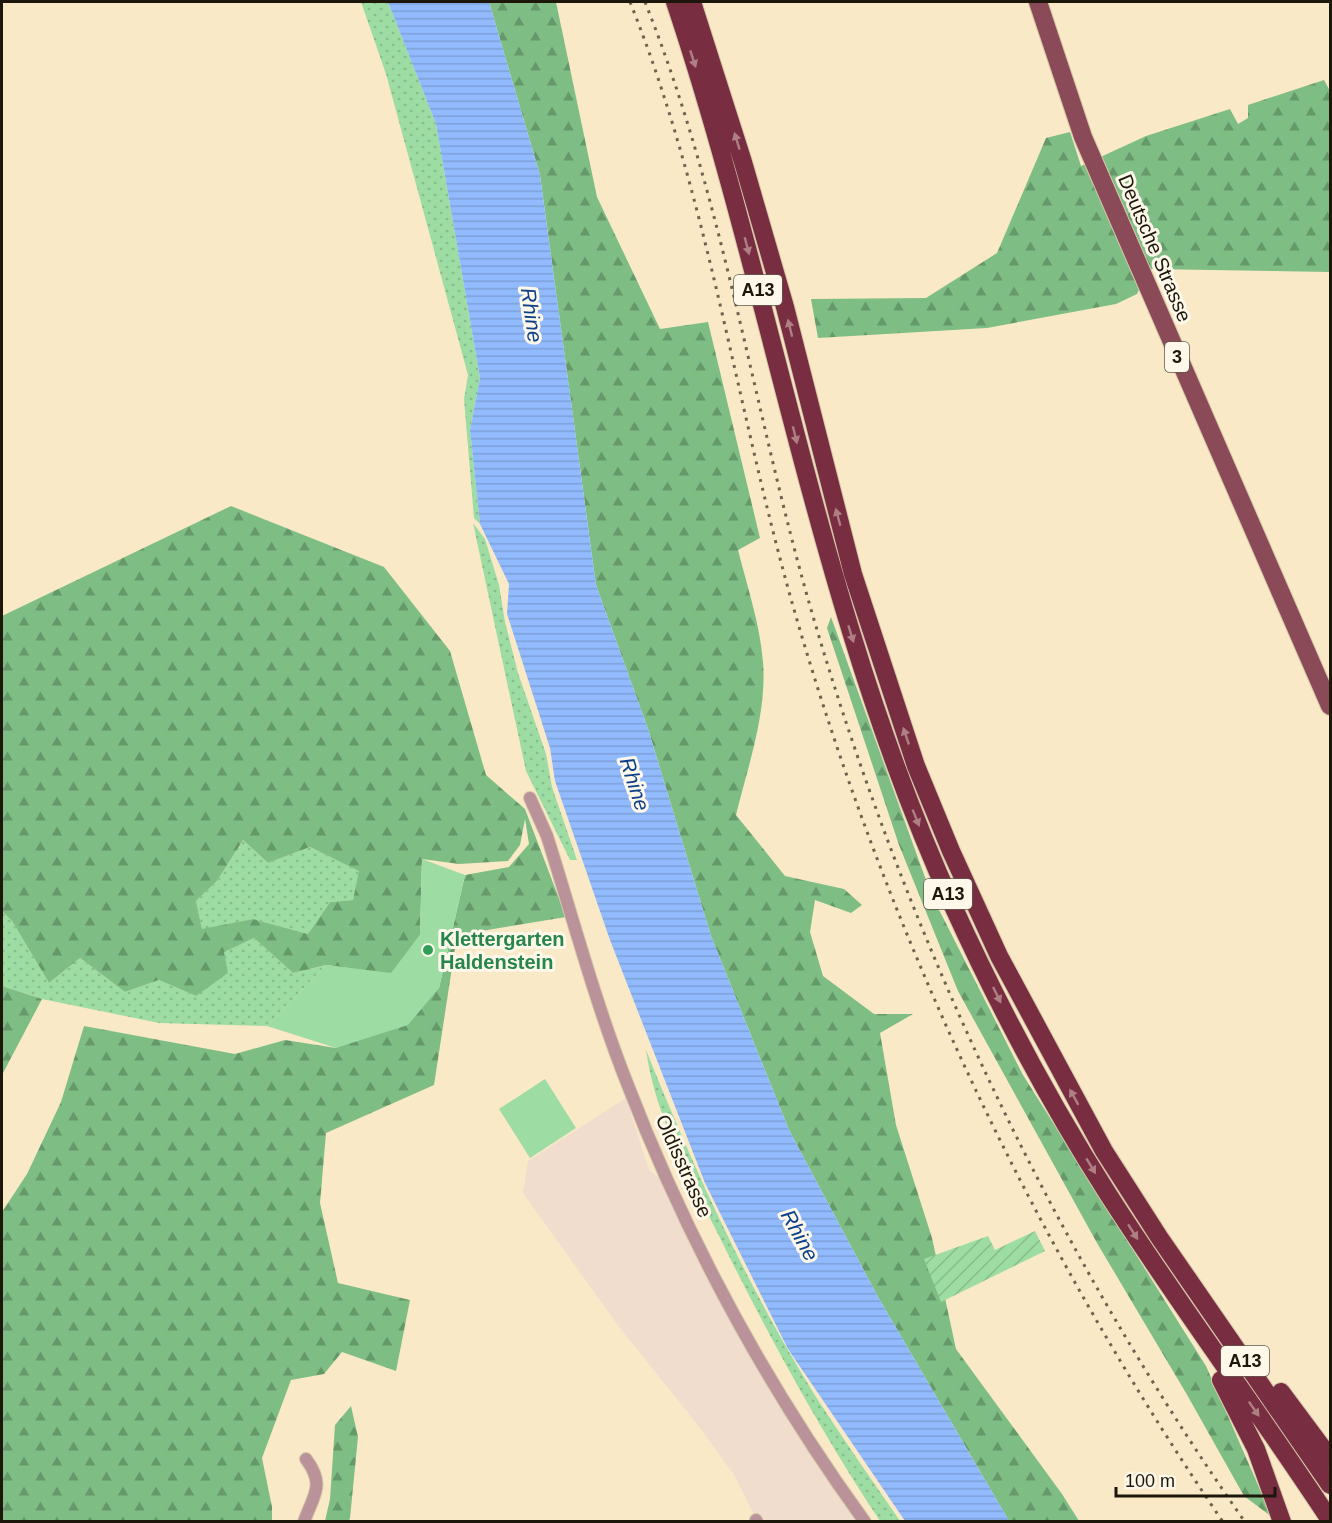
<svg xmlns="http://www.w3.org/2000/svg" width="1332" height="1523" font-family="Arial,sans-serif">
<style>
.industrial{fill:#f0ddcd}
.grass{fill:url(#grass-dots)}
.forest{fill:url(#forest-firs);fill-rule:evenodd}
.garden{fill:url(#garden-furrows)}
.pitch{fill:#9ddca3}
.water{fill:url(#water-rules)}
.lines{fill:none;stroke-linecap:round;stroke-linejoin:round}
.street-casing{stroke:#d6c7a9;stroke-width:14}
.primary-casing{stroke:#d6c7a9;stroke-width:20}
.highway-casing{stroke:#d6c7a9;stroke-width:20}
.street{stroke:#ba939a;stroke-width:12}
.primary{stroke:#8b4a57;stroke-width:18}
.highway{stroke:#782e40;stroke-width:18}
.rail{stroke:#6d644f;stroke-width:3;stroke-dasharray:3 6;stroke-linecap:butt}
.oneway{fill:#ae7f84}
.leisure-dot{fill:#2e9e5b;stroke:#fef8ea;stroke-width:2}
.labels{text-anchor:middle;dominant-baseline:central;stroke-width:6;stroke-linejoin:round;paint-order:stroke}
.shield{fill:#fef8ea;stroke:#605a4d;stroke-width:1.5}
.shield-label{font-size:18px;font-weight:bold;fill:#1c170a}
.street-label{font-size:20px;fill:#1c170a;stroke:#fef8ea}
.leisure-label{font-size:20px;font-weight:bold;fill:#27864d;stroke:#fef8ea;text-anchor:start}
.water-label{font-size:21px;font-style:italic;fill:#0d408b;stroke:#fef8ea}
</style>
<defs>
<pattern id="grass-dots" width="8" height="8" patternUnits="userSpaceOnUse" patternTransform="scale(1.5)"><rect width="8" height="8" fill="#9ddca3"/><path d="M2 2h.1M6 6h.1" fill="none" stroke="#87bc8b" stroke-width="1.8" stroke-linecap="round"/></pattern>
<pattern id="forest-firs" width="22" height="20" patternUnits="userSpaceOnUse" patternTransform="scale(1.5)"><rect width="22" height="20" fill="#7ebe84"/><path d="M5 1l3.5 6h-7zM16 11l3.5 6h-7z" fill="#66996a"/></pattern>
<pattern id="garden-furrows" width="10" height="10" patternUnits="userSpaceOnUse" patternTransform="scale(1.5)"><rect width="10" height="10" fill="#9ddca3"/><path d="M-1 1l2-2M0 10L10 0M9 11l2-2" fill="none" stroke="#87bc8b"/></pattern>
<pattern id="water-rules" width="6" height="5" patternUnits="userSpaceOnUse" patternTransform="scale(1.5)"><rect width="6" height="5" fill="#91bbfe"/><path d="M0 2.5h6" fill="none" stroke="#7ca0d8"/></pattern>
</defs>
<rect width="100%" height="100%" fill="#f9e9c7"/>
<path class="industrial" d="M 626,1098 L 649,1170 L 663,1181 L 718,1281 L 860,1521 L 757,1521 L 735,1476 L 697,1424 L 620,1328 L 523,1193 L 528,1161 Z"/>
<path class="grass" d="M 361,2 L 388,2 L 436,124 L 480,378 L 470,430 L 480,524 L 474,518 L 464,399 L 468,375 L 386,74 Z
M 473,523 L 485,539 L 499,585 L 505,622 L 518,673 L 546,754 L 552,787 L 577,860 L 570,860 L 526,771 Z
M 243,840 L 268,863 L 310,847 L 360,871 L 353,900 L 330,902 L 308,934 L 253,919 L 202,930 L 196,901 L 217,881 Z
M 2,911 L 12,921 L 49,983 L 80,958 L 125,992 L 159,980 L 196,996 L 223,952 L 254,938 L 293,973 L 326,965 L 267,1026 L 159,1023 L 42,999 L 2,986 Z
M 646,1050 C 693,1167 749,1290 816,1397 C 843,1439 872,1480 900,1521 L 880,1521 C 819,1429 766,1331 717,1232 C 688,1174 655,1115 646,1050 Z"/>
<path class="forest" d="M 489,2 L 556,2 L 597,197 L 660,329 L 708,322 L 760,538 L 738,550 C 747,586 760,624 763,662 C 767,713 748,766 736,815 L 785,876 L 844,889 L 862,905 L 851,913 L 815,900 L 810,932 L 823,976 L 874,1014 L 913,1014 L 880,1033 L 896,1125 L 932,1238 L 956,1349 L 1062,1494 L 1079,1521 L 1009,1521 L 878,1297 L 789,1130 L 711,936 L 648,729 L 596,585 L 540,175 Z
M 1324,80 L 1330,91 L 1330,272 L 1149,269 L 1137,294 L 1116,304 L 987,328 L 818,338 L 811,299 L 926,298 L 997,253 L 1046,138 L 1070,132 L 1081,166 L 1146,136 L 1230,109 L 1238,124 L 1248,118 L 1248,105 Z
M 231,506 L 384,567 L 450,651 L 486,775 L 525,809 L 566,917 L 457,935 L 434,1085 L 326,1133 L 320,1203 L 338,1283 L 410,1300 L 396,1371 L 342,1352 L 324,1374 L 291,1380 L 262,1458 L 272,1507 L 272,1521 L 2,1522 L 2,1212 L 27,1174 L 61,1102 L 84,1026 L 235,1054 L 285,1040 L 336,1048 L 439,988 L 465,875 L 509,867 L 529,844 L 525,819 L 520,845 L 508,861 L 459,864 L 422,859 L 420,935 L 391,974 L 326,965 L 293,973 L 254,938 L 224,952 L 228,973 L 196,996 L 159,980 L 125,992 L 80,958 L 49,983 L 12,921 L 2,911 L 2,616 ZM 243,840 L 268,863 L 310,847 L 359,871 L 353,900 L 330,902 L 308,934 L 253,919 L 202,929 L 196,901 L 217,881 Z
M 831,617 L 931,894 L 1023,1075 L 1206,1366 L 1272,1517 L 1244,1496 L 1186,1393 L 1097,1243 L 958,991 L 899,845 L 827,628 Z
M 2,986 L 42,999 L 2,1075 Z
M 351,1406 L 358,1437 L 350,1518 L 349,1521 L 325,1521 L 330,1499 L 335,1425 Z"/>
<path class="garden" d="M 1035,1231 L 1045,1251 L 941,1302 L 924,1259 L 988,1236 L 995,1250 Z"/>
<path class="pitch" d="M 422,859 L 465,875 L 439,988 L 408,1025 L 336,1048 L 267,1026 L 326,965 L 391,973 L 420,935 Z
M 545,1079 L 576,1128 L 530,1158 L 499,1109 Z"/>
<path class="water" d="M 388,2 L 489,2 L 540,175 L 596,585 L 648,729 L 711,936 L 789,1130 L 878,1297 L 1009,1521 L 905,1521 L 788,1349 L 705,1183 L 610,940 L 555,781 L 550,748 L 507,614 L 509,584 L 480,524 L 470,430 L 480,378 L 436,124 Z"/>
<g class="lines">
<g class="street-casing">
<path id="street" d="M 530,798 L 547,836 C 573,918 595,1002 627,1083 C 686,1237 767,1387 865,1522
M 756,1520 L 757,1522
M 304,1522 C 313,1495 326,1486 306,1459"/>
</g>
<g class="primary-casing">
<path id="primary" d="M 1038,2 L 1083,137 L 1330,706"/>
</g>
<g class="highway-casing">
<path id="highway" d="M 675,2 C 775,301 821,618 953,906 C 998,1005 1050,1103 1108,1194 C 1179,1305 1258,1410 1330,1520
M 692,2 L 743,162 L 785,307 L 853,574 L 916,766 L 951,851 L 999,956 L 1104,1151 L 1159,1237 L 1330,1485
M 1221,1380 L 1256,1449 L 1282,1522
M 1281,1392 L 1330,1458"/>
</g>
<use href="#street" class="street"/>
<use href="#primary" class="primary"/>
<use href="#highway" class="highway"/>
<path class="rail" d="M 630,2 C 708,196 736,406 793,606 C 886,931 1033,1243 1223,1522
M 645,2 C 722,194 752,401 808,599 C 902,927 1049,1242 1245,1522"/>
</g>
<defs><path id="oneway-solid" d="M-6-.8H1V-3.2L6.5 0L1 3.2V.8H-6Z" transform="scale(1.5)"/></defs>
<g class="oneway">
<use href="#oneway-solid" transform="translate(693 59) rotate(72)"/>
<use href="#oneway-solid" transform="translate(737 141) rotate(-107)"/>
<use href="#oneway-solid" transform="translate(747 246) rotate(75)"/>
<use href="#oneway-solid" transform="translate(790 328) rotate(-104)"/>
<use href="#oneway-solid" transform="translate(795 435) rotate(76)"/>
<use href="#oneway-solid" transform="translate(838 517) rotate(-105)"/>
<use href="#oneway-solid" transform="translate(851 634) rotate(73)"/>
<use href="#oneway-solid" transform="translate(906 736) rotate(-109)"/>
<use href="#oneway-solid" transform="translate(916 818) rotate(68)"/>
<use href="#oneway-solid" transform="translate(997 995) rotate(64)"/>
<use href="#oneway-solid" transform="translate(1074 1097) rotate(-119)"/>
<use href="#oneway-solid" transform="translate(1091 1166) rotate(59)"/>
<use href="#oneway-solid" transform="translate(1133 1232) rotate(57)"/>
<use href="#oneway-solid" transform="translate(1254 1409) rotate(55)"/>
</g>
<circle class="leisure-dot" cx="428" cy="950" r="6"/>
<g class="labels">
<g class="shield">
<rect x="734" y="275" width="48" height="30" rx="4.5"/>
<rect x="1165" y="342" width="24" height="30" rx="4.5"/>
<rect x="924" y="879" width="48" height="30" rx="4.5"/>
<rect x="1221" y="1346" width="48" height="30" rx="4.5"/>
</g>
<g class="shield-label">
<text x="758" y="290">A13</text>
<text x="1177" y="357">3</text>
<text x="948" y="894">A13</text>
<text x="1245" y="1361">A13</text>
</g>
<g class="street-label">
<text transform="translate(1155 248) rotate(67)">Deutsche Strasse</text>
<text transform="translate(684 1166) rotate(66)">Oldisstrasse</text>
</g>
<g class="leisure-label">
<text x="440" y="939">Klettergarten<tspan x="440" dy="23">Haldenstein</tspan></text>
</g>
<g class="water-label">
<text transform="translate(532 315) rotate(82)">Rhine</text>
<text transform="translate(635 784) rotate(72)">Rhine</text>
<text transform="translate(800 1235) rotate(61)">Rhine</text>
</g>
</g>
<rect width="1332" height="1523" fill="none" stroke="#1c170a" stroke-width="6"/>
<path d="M1116 1487v9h159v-9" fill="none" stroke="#1c170a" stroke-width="3"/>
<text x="1125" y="1487" font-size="18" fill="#1c170a" stroke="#fef8ea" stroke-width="4.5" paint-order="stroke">100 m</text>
</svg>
